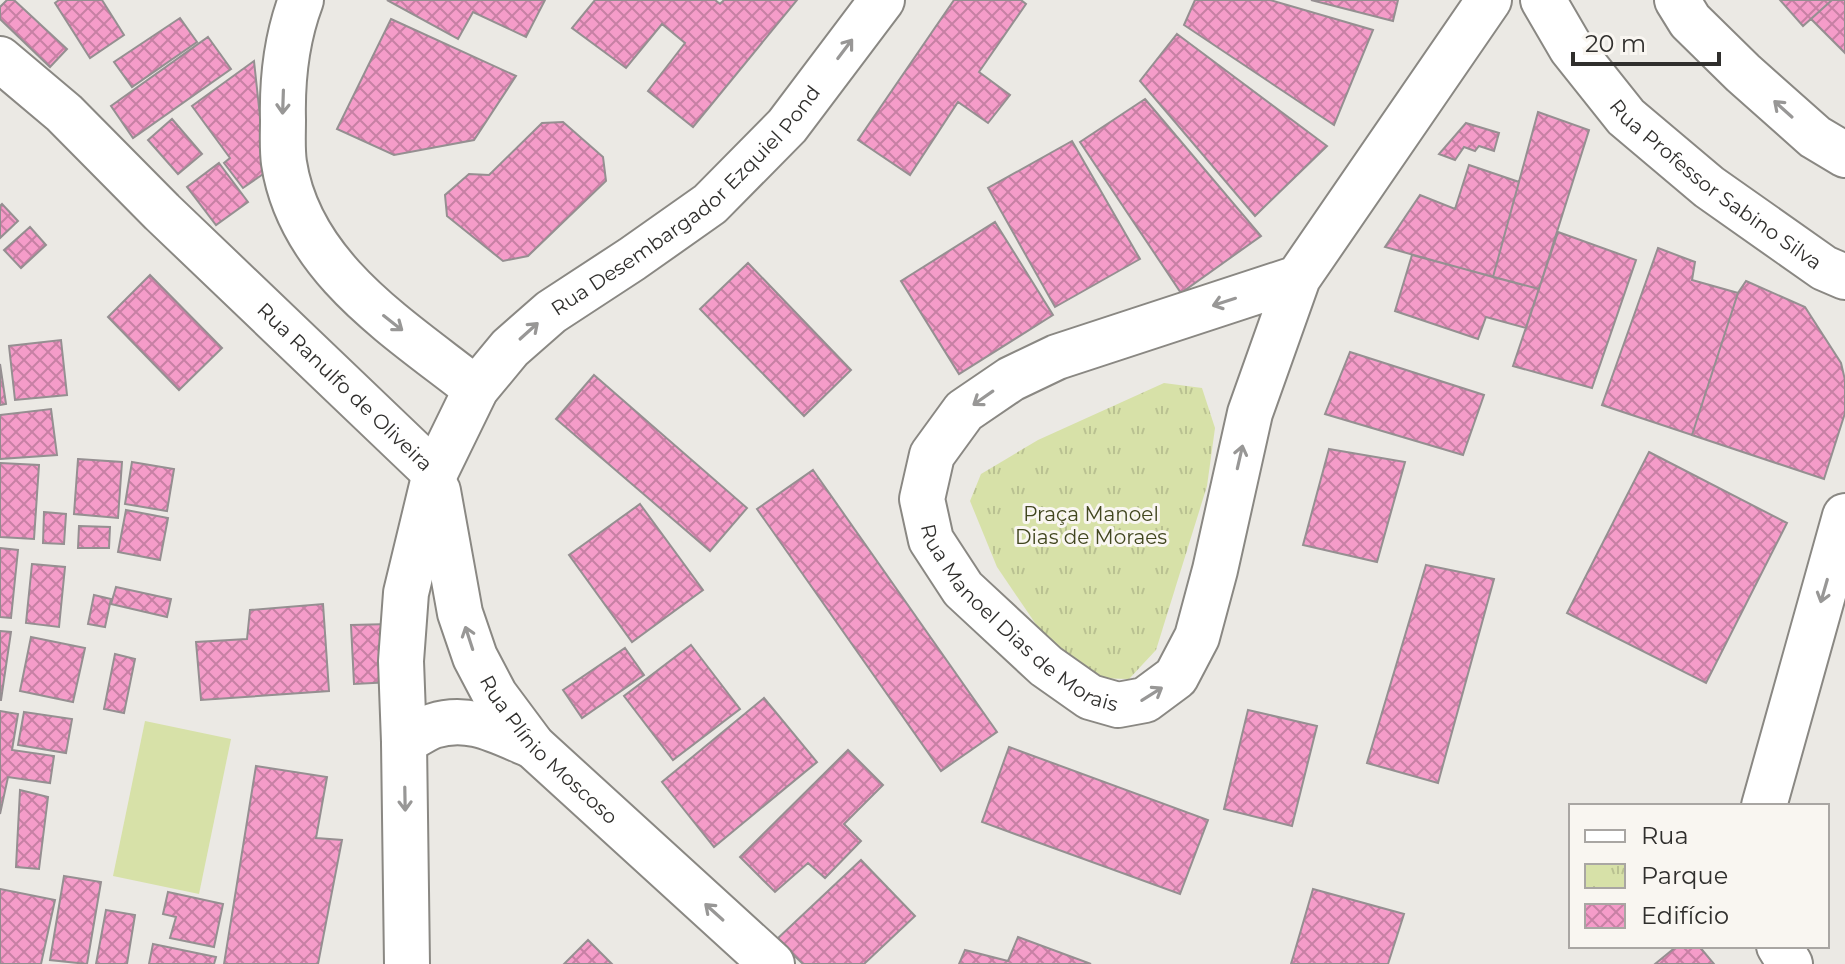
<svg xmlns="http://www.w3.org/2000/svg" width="1845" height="964" font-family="Montserrat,sans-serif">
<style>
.park{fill:url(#park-tufts)}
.pitch{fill:#d7e1a8}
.building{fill:url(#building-cross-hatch);stroke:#958f91;stroke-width:2}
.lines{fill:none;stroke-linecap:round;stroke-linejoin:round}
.minor-casing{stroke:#8a8883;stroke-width:48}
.major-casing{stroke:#8a8883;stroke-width:48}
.minor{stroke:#fff;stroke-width:44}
.major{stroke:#fff;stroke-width:44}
.oneway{stroke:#989796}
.labels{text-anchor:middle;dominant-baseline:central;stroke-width:6;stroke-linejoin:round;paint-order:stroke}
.street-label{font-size:20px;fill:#302f2d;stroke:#f9f6f1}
.park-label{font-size:20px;fill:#41461f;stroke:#f9f6f1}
</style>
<defs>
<pattern id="park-tufts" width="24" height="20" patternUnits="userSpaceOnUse" patternTransform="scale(2)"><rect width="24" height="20" fill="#d7e1a8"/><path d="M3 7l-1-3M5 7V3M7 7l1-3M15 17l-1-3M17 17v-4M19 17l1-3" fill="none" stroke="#b9c191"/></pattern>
<pattern id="building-cross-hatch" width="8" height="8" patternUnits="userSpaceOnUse" patternTransform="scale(2)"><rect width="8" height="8" fill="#f59cc9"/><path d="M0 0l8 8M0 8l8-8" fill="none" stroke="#c780a4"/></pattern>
</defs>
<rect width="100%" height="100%" fill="#ebe9e4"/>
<path class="park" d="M 1164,383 L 1202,388 L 1215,428 L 1207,486 L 1156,650 L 1129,679 L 1093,678 L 1048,642 L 997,567 L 970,501 L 981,474 L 1038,440 Z"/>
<path class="pitch" d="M 145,721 L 231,739 L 199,894 L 113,876 Z"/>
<path class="building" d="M 7,0 L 14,0 L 67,49 L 50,67 L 0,19 L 0,7 Z
M 59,0 L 102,0 L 124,35 L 90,58 L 55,3 Z
M 387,0 L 545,0 L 526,37 L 473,12 L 458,39 Z
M 595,0 L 715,0 L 720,4 L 724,0 L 797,0 L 693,127 L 648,91 L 685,43 L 662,24 L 626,68 L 572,28 Z
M 954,0 L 1021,0 L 1026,4 L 979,72 L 1010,95 L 988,123 L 958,102 L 910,175 L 858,140 Z
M 1195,0 L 1270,0 L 1373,30 L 1334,125 L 1184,25 Z
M 1311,0 L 1398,0 L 1393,21 Z
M 1780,0 L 1832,0 L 1803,26 Z
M 1832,0 L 1845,0 L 1845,53 L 1811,19 Z
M 180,18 L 197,42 L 132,87 L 114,62 Z
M 391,19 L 516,76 L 474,140 L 394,155 L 337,129 Z
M 1177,34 L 1327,146 L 1255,216 L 1140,81 Z
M 208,37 L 231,69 L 133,138 L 111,106 Z
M 254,61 L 266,172 L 243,188 L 224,163 L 230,158 L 192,106 Z
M 1145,99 L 1261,236 L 1181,293 L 1080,142 Z
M 1538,112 L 1589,130 L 1539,289 L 1493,277 Z
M 172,119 L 202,154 L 178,174 L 148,140 Z
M 563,122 L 603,157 L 606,181 L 528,256 L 503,261 L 447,216 L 445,195 L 469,174 L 489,175 L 542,123 Z
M 1466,123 L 1499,133 L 1494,151 L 1479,146 L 1475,151 L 1464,147 L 1455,160 L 1439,154 Z
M 1072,141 L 1140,259 L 1055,307 L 988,188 Z
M 219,163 L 248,202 L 216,225 L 187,187 Z
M 1469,165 L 1519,182 L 1493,277 L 1385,247 L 1420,195 L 1455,209 Z
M 2,204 L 18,221 L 0,238 L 0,206 Z
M 995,222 L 1053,315 L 959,374 L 901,281 Z
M 30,227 L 46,245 L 21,268 L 4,250 Z
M 1558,232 L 1636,260 L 1592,388 L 1513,366 Z
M 1658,248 L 1695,262 L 1692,280 L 1738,293 L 1692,435 L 1602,405 Z
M 1412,255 L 1539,289 L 1526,328 L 1486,317 L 1478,339 L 1395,311 Z
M 748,263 L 851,370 L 804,416 L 700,309 Z
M 150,275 L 222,348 L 179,390 L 108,317 Z
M 1746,281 L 1805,307 L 1841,363 L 1845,380 L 1845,413 L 1824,479 L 1692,435 L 1738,293 Z
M 61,340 L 67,395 L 15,400 L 9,346 Z
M 1350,352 L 1484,395 L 1463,455 L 1325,414 Z
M 0,364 L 6,404 L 0,405 Z
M 594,375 L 747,508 L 710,551 L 556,419 Z
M 51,409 L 57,455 L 0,459 L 0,415 Z
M 1329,449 L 1405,462 L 1377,562 L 1303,545 Z
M 1649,452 L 1787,523 L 1706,683 L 1567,613 Z
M 78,459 L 122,462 L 118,518 L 74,514 Z
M 132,462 L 174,469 L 167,511 L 125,504 Z
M 0,463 L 39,465 L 34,539 L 0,537 Z
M 813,470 L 997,732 L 941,771 L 757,509 Z
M 640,504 L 703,590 L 632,642 L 569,555 Z
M 126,510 L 168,518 L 160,560 L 118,552 Z
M 44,512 L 66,514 L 64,544 L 43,543 Z
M 79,526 L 110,527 L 109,548 L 78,548 Z
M 0,548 L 18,550 L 11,618 L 0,617 Z
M 32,564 L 65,567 L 59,627 L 26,623 Z
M 1426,565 L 1494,579 L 1438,783 L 1367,763 Z
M 116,587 L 171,599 L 167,617 L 111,604 Z
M 94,595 L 111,599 L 105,627 L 88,624 Z
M 323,604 L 329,691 L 201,700 L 196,642 L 247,639 L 250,610 Z
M 390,624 L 392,682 L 354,684 L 351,625 Z
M 0,631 L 11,632 L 1,700 L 0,700 Z
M 31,637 L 85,648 L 73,702 L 20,691 Z
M 691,645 L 740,709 L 673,760 L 624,696 Z
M 625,648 L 644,675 L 582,718 L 563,690 Z
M 115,654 L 135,659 L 124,713 L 104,709 Z
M 764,698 L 817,762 L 714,847 L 662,782 Z
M 1248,710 L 1317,726 L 1292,826 L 1224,809 Z
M 0,711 L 18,714 L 12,750 L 54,756 L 50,783 L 8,777 L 0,814 Z
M 24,712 L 72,719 L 66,753 L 18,745 Z
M 1009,747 L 1208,820 L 1180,894 L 982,822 Z
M 848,750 L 883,785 L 844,824 L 861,841 L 825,878 L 808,863 L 775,892 L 740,857 Z
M 256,766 L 327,777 L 316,838 L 342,840 L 318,964 L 224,964 Z
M 20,790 L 48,797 L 39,869 L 16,867 Z
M 861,860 L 915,916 L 864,964 L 803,964 L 777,939 Z
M 64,876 L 101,882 L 87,964 L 50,960 Z
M 0,889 L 55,900 L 41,964 L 0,964 Z
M 1313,889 L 1404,914 L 1388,964 L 1291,964 Z
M 168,892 L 223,904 L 214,947 L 170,938 L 176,917 L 163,914 Z
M 106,910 L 135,915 L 127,964 L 96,964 Z
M 1018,937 L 1091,964 L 959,964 L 965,950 L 1008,961 Z
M 588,940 L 612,964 L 564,964 Z
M 153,944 L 216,957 L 214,964 L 149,964 Z
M 1677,946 L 1699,946 L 1714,964 L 1655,964 Z"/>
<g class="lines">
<g class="minor-casing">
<g id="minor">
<path d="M 301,0 C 287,37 282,80 283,120 C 283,134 282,149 284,163 C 300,268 399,328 476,389"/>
<path id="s1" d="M 0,59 L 64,113 L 162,212 L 435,473"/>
<path id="s2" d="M 1298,278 L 1057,357 L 1011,379 L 964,411 L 932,455 L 922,499 L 931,540 L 963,589 L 1046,666 L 1090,697 L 1118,705 L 1145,700 L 1176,677 L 1197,637 L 1215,570 L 1250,413 L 1298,278 L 1489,0"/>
<path id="s3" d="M 438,491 L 460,613 L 475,657 L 495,695 L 533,746 L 772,964"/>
<path d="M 404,742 C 413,737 423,730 433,726 C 470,714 499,732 533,746"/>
<path d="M 1764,806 L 1845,516"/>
<path d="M 1779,946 L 1790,964"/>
<path id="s4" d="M 407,964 L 404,742 L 401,661 L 406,593 L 435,473 L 476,389 L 510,348 L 551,312 L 632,259 L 710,204 L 787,126 L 882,0"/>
</g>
</g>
<g class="major-casing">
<g id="major">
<path id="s5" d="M 1543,0 L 1571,48 L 1626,117 L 1709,187 L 1824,268 L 1845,277"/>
<path d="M 1677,0 L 1690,21 L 1743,73 L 1815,137 L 1845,155"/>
</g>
</g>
<use href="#minor" class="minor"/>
<use href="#major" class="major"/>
</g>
<defs><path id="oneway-shaft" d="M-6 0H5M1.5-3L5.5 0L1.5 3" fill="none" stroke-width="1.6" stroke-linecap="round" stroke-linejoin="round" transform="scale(2)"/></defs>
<g class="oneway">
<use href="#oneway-shaft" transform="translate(845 49) rotate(-53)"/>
<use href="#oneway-shaft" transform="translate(283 102) rotate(92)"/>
<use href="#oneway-shaft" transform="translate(1783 109) rotate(-138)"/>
<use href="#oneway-shaft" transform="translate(1224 302) rotate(162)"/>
<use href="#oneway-shaft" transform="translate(393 323) rotate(38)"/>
<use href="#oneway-shaft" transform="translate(529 331) rotate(-42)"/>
<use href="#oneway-shaft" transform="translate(983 398) rotate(145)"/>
<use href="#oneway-shaft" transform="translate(1240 457) rotate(-77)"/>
<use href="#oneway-shaft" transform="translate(1824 591) rotate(106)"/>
<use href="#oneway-shaft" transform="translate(469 638) rotate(-108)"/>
<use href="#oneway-shaft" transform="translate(1152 694) rotate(-32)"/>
<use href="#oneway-shaft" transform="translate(405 799) rotate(89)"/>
<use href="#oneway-shaft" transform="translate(714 912) rotate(-138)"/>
</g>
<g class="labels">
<g class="street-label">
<text stroke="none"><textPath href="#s5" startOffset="256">Rua Professor Sabino Silva</textPath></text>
<text stroke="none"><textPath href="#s4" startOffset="872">Rua Desembargador Ezquiel Pond</textPath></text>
<text stroke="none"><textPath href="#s1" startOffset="476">Rua Ranulfo de Oliveira</textPath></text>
<text stroke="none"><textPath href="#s2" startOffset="622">Rua Manoel Dias de Morais</textPath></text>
<text stroke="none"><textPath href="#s3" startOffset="290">Rua Plínio Moscoso</textPath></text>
</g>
<g class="park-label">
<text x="1091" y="514">Praça Manoel<tspan x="1091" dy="23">Dias de Moraes</tspan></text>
</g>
</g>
<rect x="1569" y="804" width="260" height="144" fill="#f9f6f1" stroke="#a9a6a3" stroke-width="2"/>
<rect x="1585" y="830" width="40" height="12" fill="#ffffff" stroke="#a9a6a3" stroke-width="2"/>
<text x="1641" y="844" font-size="24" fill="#302f2d">Rua</text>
<rect x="1585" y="864" width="40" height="24" fill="url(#park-tufts)" stroke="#a9a6a3" stroke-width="2"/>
<text x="1641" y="884" font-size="24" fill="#302f2d">Parque</text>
<rect x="1585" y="904" width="40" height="24" fill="url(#building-cross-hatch)" stroke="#a9a6a3" stroke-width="2"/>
<text x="1641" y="924" font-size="24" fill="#302f2d">Edifício</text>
<path d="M1573 52v12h146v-12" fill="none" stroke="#302f2d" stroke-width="4"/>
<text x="1585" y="52" font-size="24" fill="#302f2d" stroke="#f9f6f1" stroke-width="6" paint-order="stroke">20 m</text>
</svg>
